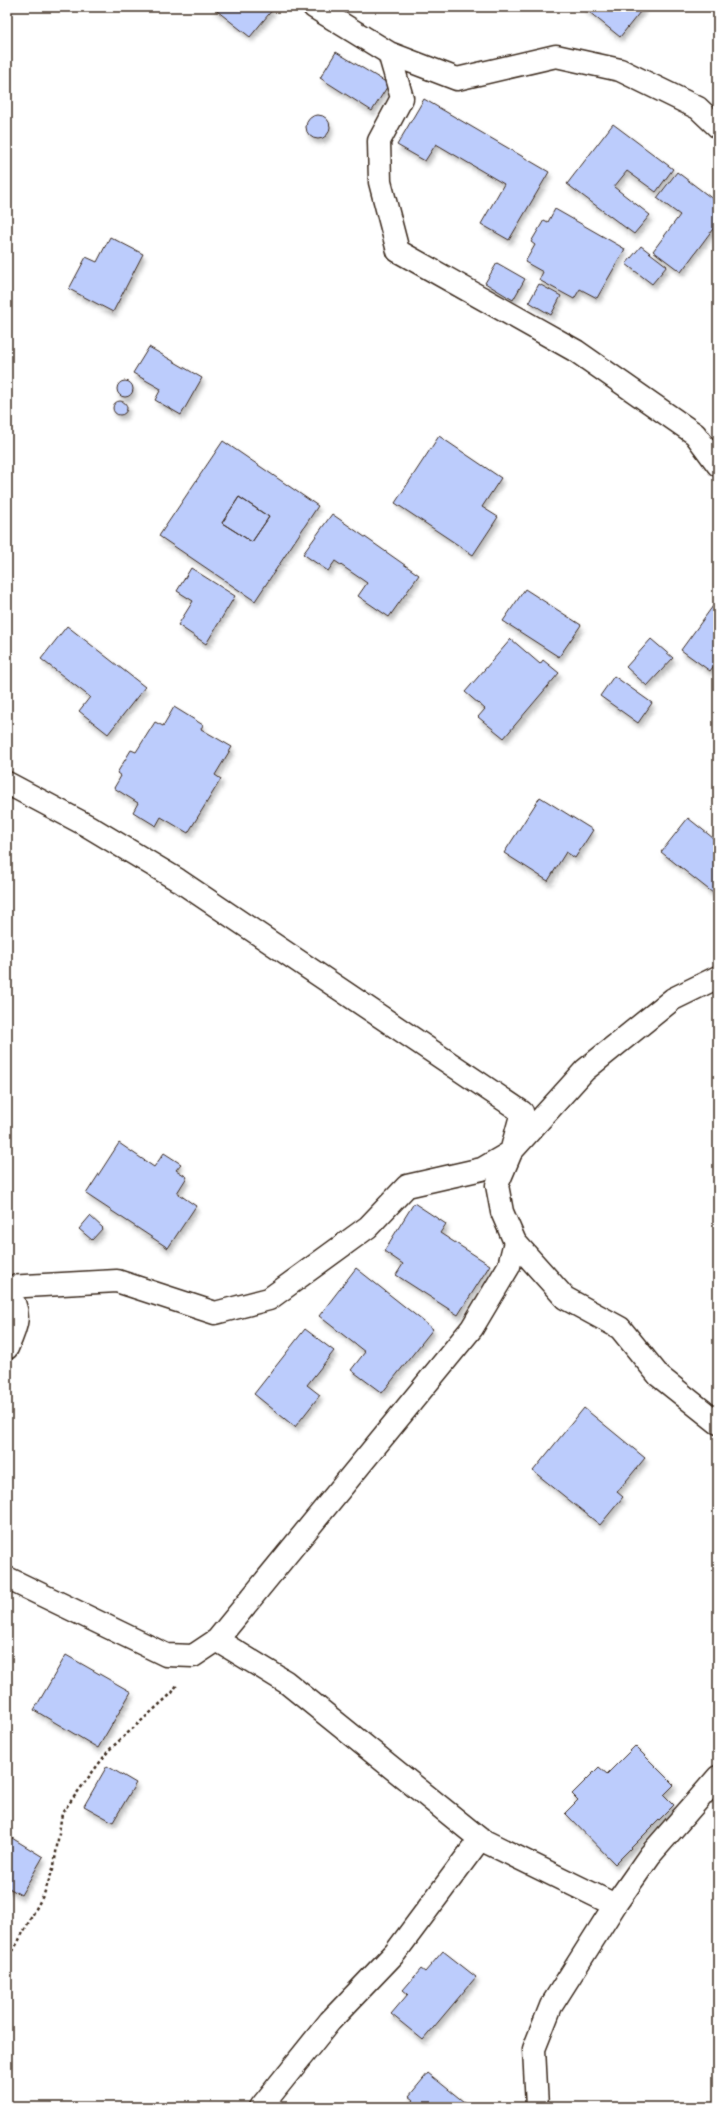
<svg xmlns="http://www.w3.org/2000/svg" width="725" height="2114" font-family="'Playpen Sans',sans-serif">
<style>
.building{fill:#bcccfc;stroke:#3b2a1e;fill-rule:evenodd;filter:url(#shadow)}
.lines{fill:none;stroke-linecap:round;stroke-linejoin:round}
.minor-casing{stroke:#3b2a1e;stroke-width:25}
.path{stroke:#3b2a1e;stroke-width:2.5;stroke-dasharray:3 3;stroke-linecap:butt}
.minor{stroke:#fff;stroke-width:22}
</style>
<defs>
<filter id="shadow"><feDropShadow dx="2.5" dy="4.5" stdDeviation="2" flood-color="#0004"/></filter>
</defs>
<rect width="100%" height="100%" fill="#fff"/>
<filter id="ink" filterUnits="userSpaceOnUse"><feTurbulence type="fractalNoise" baseFrequency=".025" numOctaves="2"/><feDisplacementMap in="SourceGraphic" scale="8" xChannelSelector="R" yChannelSelector="G"/><feConvolveMatrix kernelMatrix="1 2 1 2 8 2 1 2 1" color-interpolation-filters="sRGB"/></filter>
<g filter="url(#ink)">
<path class="building" d="M 212,7 L 270,7 L 273,9 L 250,37 Z
M 583,7 L 644,7 L 620,37 Z
M 336,52 L 389,84 L 372,111 L 320,78 Z
M 424,99 L 549,172 L 509,240 L 481,224 L 504,184 L 436,144 L 425,161 L 397,145 Z
M306 127a12 12 0 1 1 24 0a12 12 0 1 1-24 0Z
M 613,124 L 673,169 L 656,192 L 627,171 L 614,187 L 650,215 L 634,234 L 567,184 Z
M 677,172 L 718,203 L 718,222 L 681,272 L 653,251 L 680,215 L 657,198 Z
M 555,209 L 625,249 L 597,298 L 580,289 L 574,299 L 539,280 L 543,272 L 525,262 L 535,245 L 531,242 L 544,220 L 548,222 Z
M 110,237 L 143,254 L 113,312 L 69,289 L 86,257 L 97,262 Z
M 641,246 L 667,266 L 652,284 L 626,264 Z
M 497,263 L 525,279 L 513,300 L 485,283 Z
M 539,284 L 561,296 L 551,315 L 529,302 Z
M 149,347 L 202,378 L 181,415 L 155,400 L 161,389 L 133,373 Z
M117 389a8 8 0 1 1 16 0a8 8 0 1 1-16 0Z
M113 408a7 7 0 1 1 14 0a7 7 0 1 1-14 0Z
M 439,436 L 501,478 L 482,507 L 498,517 L 473,555 L 395,503 Z
M 223,441 L 318,506 L 255,601 L 159,536 ZM 239,497 L 269,517 L 252,542 L 222,523 Z
M 239,497 L 269,517 L 252,542 L 222,523 Z
M 332,514 L 419,575 L 389,617 L 358,596 L 367,583 L 335,561 L 328,571 L 303,554 Z
M 191,568 L 235,596 L 206,644 L 178,625 L 193,601 L 177,591 Z
M 525,589 L 581,625 L 559,657 L 503,621 Z
M 718,599 L 718,660 L 710,671 L 681,650 Z
M 67,626 L 145,687 L 108,734 L 79,711 L 90,697 L 41,659 Z
M 511,639 L 540,664 L 543,660 L 559,673 L 504,738 L 478,717 L 485,709 L 465,692 Z
M 651,639 L 673,658 L 647,686 L 626,667 Z
M 614,676 L 652,703 L 638,723 L 600,696 Z
M 174,707 L 203,725 L 201,729 L 232,747 L 215,775 L 221,779 L 188,833 L 161,817 L 156,826 L 133,812 L 138,803 L 114,788 L 121,776 L 117,773 L 131,750 L 136,752 L 155,722 L 163,726 Z
M 540,797 L 593,830 L 575,858 L 566,852 L 548,881 L 504,853 Z
M 688,818 L 718,842 L 718,897 L 661,852 Z
M 119,1143 L 154,1167 L 164,1153 L 181,1164 L 176,1170 L 187,1177 L 177,1193 L 196,1206 L 168,1248 L 86,1194 Z
M 414,1203 L 446,1224 L 440,1233 L 490,1265 L 458,1315 L 396,1275 L 403,1264 L 384,1251 Z
M 90,1216 L 103,1228 L 92,1240 L 79,1229 Z
M 356,1268 L 433,1329 L 382,1393 L 351,1370 L 365,1352 L 319,1316 Z
M 305,1329 L 334,1351 L 307,1385 L 320,1395 L 295,1427 L 254,1394 Z
M 584,1408 L 645,1458 L 617,1492 L 623,1497 L 600,1525 L 533,1471 Z
M 66,1655 L 131,1692 L 98,1748 L 34,1710 Z
M 635,1746 L 674,1785 L 664,1795 L 674,1805 L 615,1864 L 565,1813 L 578,1800 L 572,1794 L 599,1767 L 607,1774 Z
M 107,1766 L 136,1783 L 113,1822 L 84,1806 Z
M 7,1835 L 43,1857 L 21,1895 L 7,1887 Z
M 443,1951 L 476,1977 L 423,2040 L 391,2014 L 408,1994 L 403,1990 L 421,1969 L 425,1972 Z
M 428,2073 L 469,2106 L 468,2107 L 408,2107 L 414,2100 L 409,2096 Z"/>
<g class="lines">
<g class="minor-casing">
<path id="minor" d="M 314,7 L 389,53 L 457,79 L 556,56 L 620,70 L 698,108 L 718,127
M 389,53 L 402,98 L 379,141 L 380,182 L 398,251 L 576,351 L 695,434 L 718,465
M 7,783 L 88,826 L 178,880 L 522,1112 L 511,1152 L 482,1169 L 407,1186 L 368,1227 L 269,1299 L 215,1313 L 117,1281 L 7,1287
M 515,1242 L 565,1298 L 620,1328 L 659,1376 L 718,1423
M 7,1291 C 23,1312 17,1326 7,1348
M 7,1578 L 166,1655 L 193,1656 L 217,1640 L 472,1328 L 509,1266 L 515,1242 L 502,1212 L 497,1185 L 511,1152 L 585,1070 L 673,999 L 718,977
M 217,1640 L 286,1682 L 480,1839 L 615,1905
M 261,2107 L 330,2021 L 395,1953 L 480,1839
M 537,2107 L 534,2049 L 551,2006 L 615,1905 L 650,1855 L 718,1777"/>
</g>
<path class="path" d="M 7,1962 L 44,1894 L 54,1866 L 62,1813 L 109,1750 L 172,1693 L 178,1683"/>
<use href="#minor" class="minor"/>
</g>
</g>
<rect width="725" height="2114" fill="none" stroke="#fff" stroke-width="24"/>
<rect x="12" y="12" width="701" height="2090" fill="none" stroke="#3b2a1e" stroke-width="1.5" filter="url(#ink)"/>
</svg>
